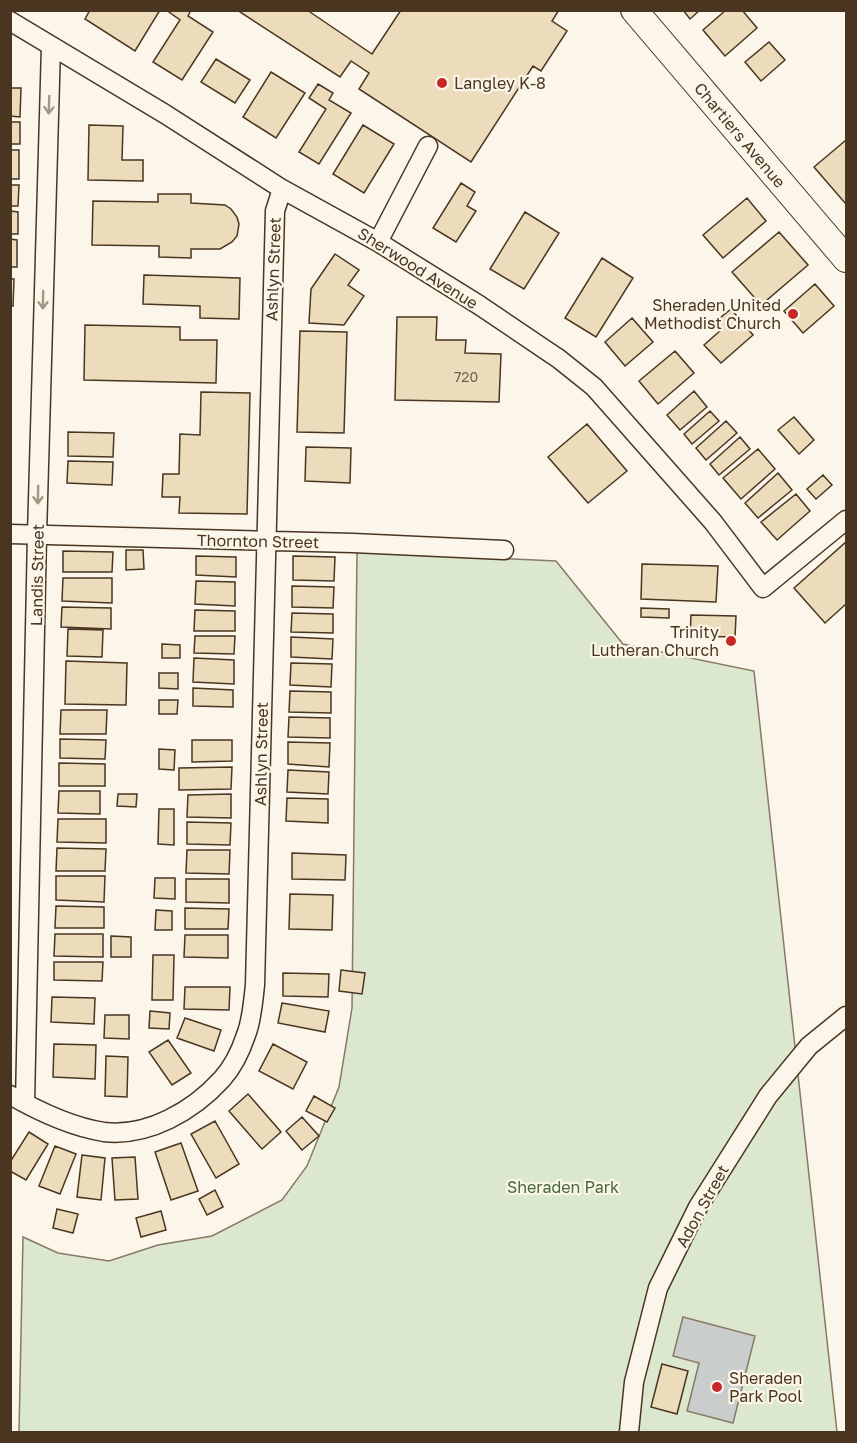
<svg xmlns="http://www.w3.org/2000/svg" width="857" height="1443" font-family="'Golos Text',sans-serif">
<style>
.green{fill:#dce7d0;stroke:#887966;stroke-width:1.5}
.water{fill:#c9cecd;stroke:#887966;stroke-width:1.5}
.building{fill:#ecdcbc;stroke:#4a3520;stroke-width:1.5}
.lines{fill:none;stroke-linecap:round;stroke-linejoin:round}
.street-casing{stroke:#4a3520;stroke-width:21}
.secondary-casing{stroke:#4a3520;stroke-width:28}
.street{stroke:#fbf6e9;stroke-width:18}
.secondary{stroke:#fbf6e9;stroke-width:26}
.oneway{stroke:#a29684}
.poi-dot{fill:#c62828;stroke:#fbf6e9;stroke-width:2}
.labels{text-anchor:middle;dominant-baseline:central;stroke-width:4.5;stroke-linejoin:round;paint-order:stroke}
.number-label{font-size:14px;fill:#725f47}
.poi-label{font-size:16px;fill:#4a3520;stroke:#fbf6e9;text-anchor:start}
.street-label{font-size:16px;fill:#4a3520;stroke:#fbf6e9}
.park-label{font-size:16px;fill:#436837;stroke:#fbf6e9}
</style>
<rect width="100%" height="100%" fill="#fbf6e9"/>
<path class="green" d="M 357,552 L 556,561 L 623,644 L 754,671 L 837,1432 L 19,1432 L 23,1237 L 58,1253 L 109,1261 L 158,1245 L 212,1236 L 282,1200 L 307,1166 L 339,1087 L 352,1008 Z"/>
<path class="water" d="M 683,1317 L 755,1336 L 733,1423 L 687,1411 L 699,1363 L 673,1356 Z"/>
<path class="building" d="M 90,10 L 160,10 L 135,51 L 85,19 Z
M 170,10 L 191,10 L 188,16 L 213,32 L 182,80 L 153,62 L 180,20 L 169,12 Z
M 237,10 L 312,10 L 310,12 L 372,54 L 401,10 L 559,10 L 552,21 L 567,31 L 541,71 L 533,66 L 471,162 L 359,89 L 369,73 L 351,61 L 340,77 Z
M 683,10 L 700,10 L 690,19 Z
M 726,10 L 742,10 L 757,28 L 725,56 L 703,30 Z
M 769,42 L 785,60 L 761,81 L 745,62 Z
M 216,59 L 250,80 L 235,103 L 201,82 Z
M 271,72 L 305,93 L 276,138 L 243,117 Z
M 318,84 L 333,93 L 329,100 L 351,113 L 319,164 L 299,152 L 326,109 L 309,98 Z
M 10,88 L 21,88 L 20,117 L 10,116 Z
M 10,122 L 20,122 L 20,144 L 10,144 Z
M 89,125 L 123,126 L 122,160 L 143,160 L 143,181 L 88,180 Z
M 363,125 L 394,144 L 364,193 L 333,174 Z
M 846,140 L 846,202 L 845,203 L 814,167 Z
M 10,150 L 19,150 L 19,179 L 10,179 Z
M 461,183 L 475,192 L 467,206 L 476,211 L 456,242 L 433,228 Z
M 10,185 L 19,185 L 18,206 L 10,206 Z
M 158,194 L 191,194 L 191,203 L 225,205 L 231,209 L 237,217 L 239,224 L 237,236 L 232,242 L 220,249 L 191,249 L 191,258 L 159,257 L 159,246 L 92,245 L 93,201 L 158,202 Z
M 747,198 L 766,221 L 723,258 L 703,235 Z
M 10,211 L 18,212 L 18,234 L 10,234 Z
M 525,212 L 559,233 L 524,289 L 490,269 Z
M 779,232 L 808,265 L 761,305 L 732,272 Z
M 10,239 L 17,240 L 17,267 L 10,267 Z
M 335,254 L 359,270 L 348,285 L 364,296 L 344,325 L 309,323 L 311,289 Z
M 602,258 L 633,278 L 596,337 L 565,318 Z
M 144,275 L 240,278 L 239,319 L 200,318 L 200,306 L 143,304 Z
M 10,279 L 14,279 L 13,306 L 10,306 Z
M 815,284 L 834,306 L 803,333 L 784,311 Z
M 731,309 L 753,335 L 721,363 L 704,345 L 721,330 L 715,322 Z
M 397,317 L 437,317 L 436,340 L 466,340 L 465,353 L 501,354 L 499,402 L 395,400 Z
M 632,318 L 653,342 L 625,366 L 605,342 Z
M 85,325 L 180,327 L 180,340 L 217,340 L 216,383 L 84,380 Z
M 300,331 L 347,332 L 344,433 L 297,432 Z
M 675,351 L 694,373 L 658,404 L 639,381 Z
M 694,391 L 707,407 L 680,430 L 667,415 Z
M 201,392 L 250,393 L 247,514 L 179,513 L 180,497 L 162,497 L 163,474 L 179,474 L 180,434 L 200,435 Z
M 710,411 L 719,421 L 692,444 L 684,434 Z
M 794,417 L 814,440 L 799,454 L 778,430 Z
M 726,421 L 737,433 L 706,460 L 696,448 Z
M 587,424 L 627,471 L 588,503 L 548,457 Z
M 68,432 L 114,433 L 113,457 L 68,456 Z
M 740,437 L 750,449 L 719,475 L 710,464 Z
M 306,447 L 351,448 L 350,483 L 305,481 Z
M 758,449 L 775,469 L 741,499 L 723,478 Z
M 68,461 L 113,462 L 112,485 L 67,483 Z
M 778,473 L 792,490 L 758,518 L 745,503 Z
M 823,475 L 832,485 L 816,499 L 807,489 Z
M 796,494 L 810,511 L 777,540 L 761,522 Z
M 846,542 L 846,604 L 825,623 L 794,588 Z
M 126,550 L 143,550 L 144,569 L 126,570 Z
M 63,551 L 113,552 L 112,572 L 63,572 Z
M 196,556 L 236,557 L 236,577 L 196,575 Z
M 293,556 L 335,557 L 334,581 L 293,580 Z
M 642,564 L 718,566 L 716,602 L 641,599 Z
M 63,578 L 112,578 L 112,603 L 62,601 Z
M 196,581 L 235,582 L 235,606 L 195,604 Z
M 292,586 L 334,587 L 333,608 L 292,607 Z
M 62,607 L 111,608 L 111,629 L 61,627 Z
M 641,608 L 669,609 L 669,618 L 641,617 Z
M 195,610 L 235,611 L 235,631 L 194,631 Z
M 292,613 L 333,614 L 333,633 L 291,632 Z
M 691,615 L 736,616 L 735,637 L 690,636 Z
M 68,629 L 103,630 L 102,657 L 67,656 Z
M 195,636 L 235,636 L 234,654 L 194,653 Z
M 291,637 L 333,639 L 332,659 L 291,657 Z
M 162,644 L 180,645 L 180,658 L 162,658 Z
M 194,658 L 234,660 L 234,684 L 193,682 Z
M 66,661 L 127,663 L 126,705 L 65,704 Z
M 291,663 L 332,664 L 331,687 L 290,685 Z
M 159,673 L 178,673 L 178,689 L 159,688 Z
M 193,688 L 233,690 L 233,707 L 193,706 Z
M 290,691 L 331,692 L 331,713 L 289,712 Z
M 159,700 L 178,700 L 177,714 L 159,714 Z
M 61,710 L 107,710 L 106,734 L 60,734 Z
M 289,717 L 330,718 L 330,738 L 288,737 Z
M 60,739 L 106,740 L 105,759 L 60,758 Z
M 192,740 L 232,740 L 232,761 L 192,762 Z
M 288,742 L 330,743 L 329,767 L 288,764 Z
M 159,749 L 175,750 L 174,770 L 159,769 Z
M 59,763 L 105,764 L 105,786 L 59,786 Z
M 232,767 L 231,789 L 179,790 L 179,768 Z
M 288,770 L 329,772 L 328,794 L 287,792 Z
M 59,791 L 100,791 L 100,814 L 58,813 Z
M 118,794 L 137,794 L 136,807 L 117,806 Z
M 231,794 L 231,818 L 187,817 L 188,795 Z
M 287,798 L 328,799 L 328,823 L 286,821 Z
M 159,809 L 174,809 L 174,845 L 158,844 Z
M 58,819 L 106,819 L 106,843 L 57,842 Z
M 187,822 L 231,823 L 230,845 L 187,844 Z
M 57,848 L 106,849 L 105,871 L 56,871 Z
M 187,850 L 230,850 L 229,874 L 186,873 Z
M 292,853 L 346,855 L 345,880 L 292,879 Z
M 56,876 L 105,876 L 104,902 L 56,900 Z
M 155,878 L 175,878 L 175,899 L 154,898 Z
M 186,879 L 229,879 L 229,903 L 186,902 Z
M 290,894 L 333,895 L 332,930 L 289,929 Z
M 56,906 L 104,907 L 104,928 L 55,928 Z
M 185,908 L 229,909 L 228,929 L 185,929 Z
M 156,910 L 172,911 L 172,930 L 155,930 Z
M 55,934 L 103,934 L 103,957 L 54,956 Z
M 185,935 L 228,935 L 228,958 L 184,957 Z
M 111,936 L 131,937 L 131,957 L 111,957 Z
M 153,955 L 174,955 L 173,1000 L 152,1000 Z
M 54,962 L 103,962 L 102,981 L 54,980 Z
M 341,970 L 365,973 L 362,994 L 339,991 Z
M 283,973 L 329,974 L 328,997 L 283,996 Z
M 185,987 L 230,987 L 229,1010 L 184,1009 Z
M 52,997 L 95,998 L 94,1024 L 51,1022 Z
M 282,1003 L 329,1011 L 325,1032 L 278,1023 Z
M 150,1011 L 170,1013 L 169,1029 L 149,1028 Z
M 105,1015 L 129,1015 L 129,1039 L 104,1038 Z
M 185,1018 L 221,1030 L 214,1051 L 177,1038 Z
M 168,1040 L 191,1073 L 172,1085 L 149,1052 Z
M 54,1044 L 96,1045 L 95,1079 L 53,1077 Z
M 273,1044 L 307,1062 L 293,1089 L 259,1071 Z
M 106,1056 L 128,1057 L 127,1097 L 105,1096 Z
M 248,1094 L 281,1132 L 262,1149 L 229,1111 Z
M 314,1096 L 335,1108 L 327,1122 L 306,1111 Z
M 302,1117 L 319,1136 L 302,1150 L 286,1131 Z
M 215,1121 L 239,1164 L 216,1178 L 191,1134 Z
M 29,1132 L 48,1144 L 26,1180 L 10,1171 L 10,1162 Z
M 181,1143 L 198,1191 L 171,1200 L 155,1152 Z
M 55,1146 L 76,1154 L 60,1194 L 39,1186 Z
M 82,1155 L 105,1158 L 101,1200 L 77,1197 Z
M 135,1157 L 138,1199 L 115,1200 L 112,1158 Z
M 215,1190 L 223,1207 L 207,1215 L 199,1199 Z
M 57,1209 L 78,1214 L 73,1233 L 53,1228 Z
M 161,1211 L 166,1230 L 141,1237 L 136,1218 Z
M 662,1364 L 688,1371 L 677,1414 L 651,1407 Z"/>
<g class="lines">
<g class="street-casing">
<path id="street" d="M 10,21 L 165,114 L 282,189 L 378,242 L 479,305 L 559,359 L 594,387 L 713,522 L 763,588 L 846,520
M 378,242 L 428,146
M 10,534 L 353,543 L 504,550
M 10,1095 C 38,1111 72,1127 104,1132 C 148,1137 193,1111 222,1079 C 232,1068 241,1050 246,1035 C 252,1020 253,1002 255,985 L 275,211 L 282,189
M 25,1103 L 37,535 L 51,46
M 629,1432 L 634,1382 L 658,1288 L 698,1207 L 768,1096 L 809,1046 L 846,1016"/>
</g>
<g class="secondary-casing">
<path id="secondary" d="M 634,10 L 846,259"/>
</g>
<use href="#street" class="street"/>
<use href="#secondary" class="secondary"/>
</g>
<defs><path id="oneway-shaft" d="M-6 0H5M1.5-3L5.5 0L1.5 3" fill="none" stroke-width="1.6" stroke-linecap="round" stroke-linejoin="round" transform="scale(1.5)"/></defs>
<g class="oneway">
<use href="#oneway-shaft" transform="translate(49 105) rotate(92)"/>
<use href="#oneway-shaft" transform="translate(43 300) rotate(91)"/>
<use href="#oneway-shaft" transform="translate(38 495) rotate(91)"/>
</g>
<g class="poi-dot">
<circle cx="442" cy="83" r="6"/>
<circle cx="793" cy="314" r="6"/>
<circle cx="731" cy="641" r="6"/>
<circle cx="717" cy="1387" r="6"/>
</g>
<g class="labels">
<g class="number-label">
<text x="466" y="376">720</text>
</g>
<g class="poi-label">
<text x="454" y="83">Langley K-8</text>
<text x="781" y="305" text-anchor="end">Sheraden United<tspan x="781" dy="18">Methodist Church</tspan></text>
<text x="719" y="632" text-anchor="end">Trinity<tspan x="719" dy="18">Lutheran Church</tspan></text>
<text x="729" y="1378">Sheraden<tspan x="729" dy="18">Park Pool</tspan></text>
</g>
<g class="street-label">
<text transform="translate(740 135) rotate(50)">Chartiers Avenue</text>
<text transform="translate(418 268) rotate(32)">Sherwood Avenue</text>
<text transform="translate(273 269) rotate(-88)">Ashlyn Street</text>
<text transform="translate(258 541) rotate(1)">Thornton Street</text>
<text transform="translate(37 575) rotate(-89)">Landis Street</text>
<text transform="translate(261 754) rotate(-89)">Ashlyn Street</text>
<text transform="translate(702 1206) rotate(-61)">Adon Street</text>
</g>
<g class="park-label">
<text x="563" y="1187">Sheraden Park</text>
</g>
</g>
<rect width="857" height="1443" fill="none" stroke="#4a3520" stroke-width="24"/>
</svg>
